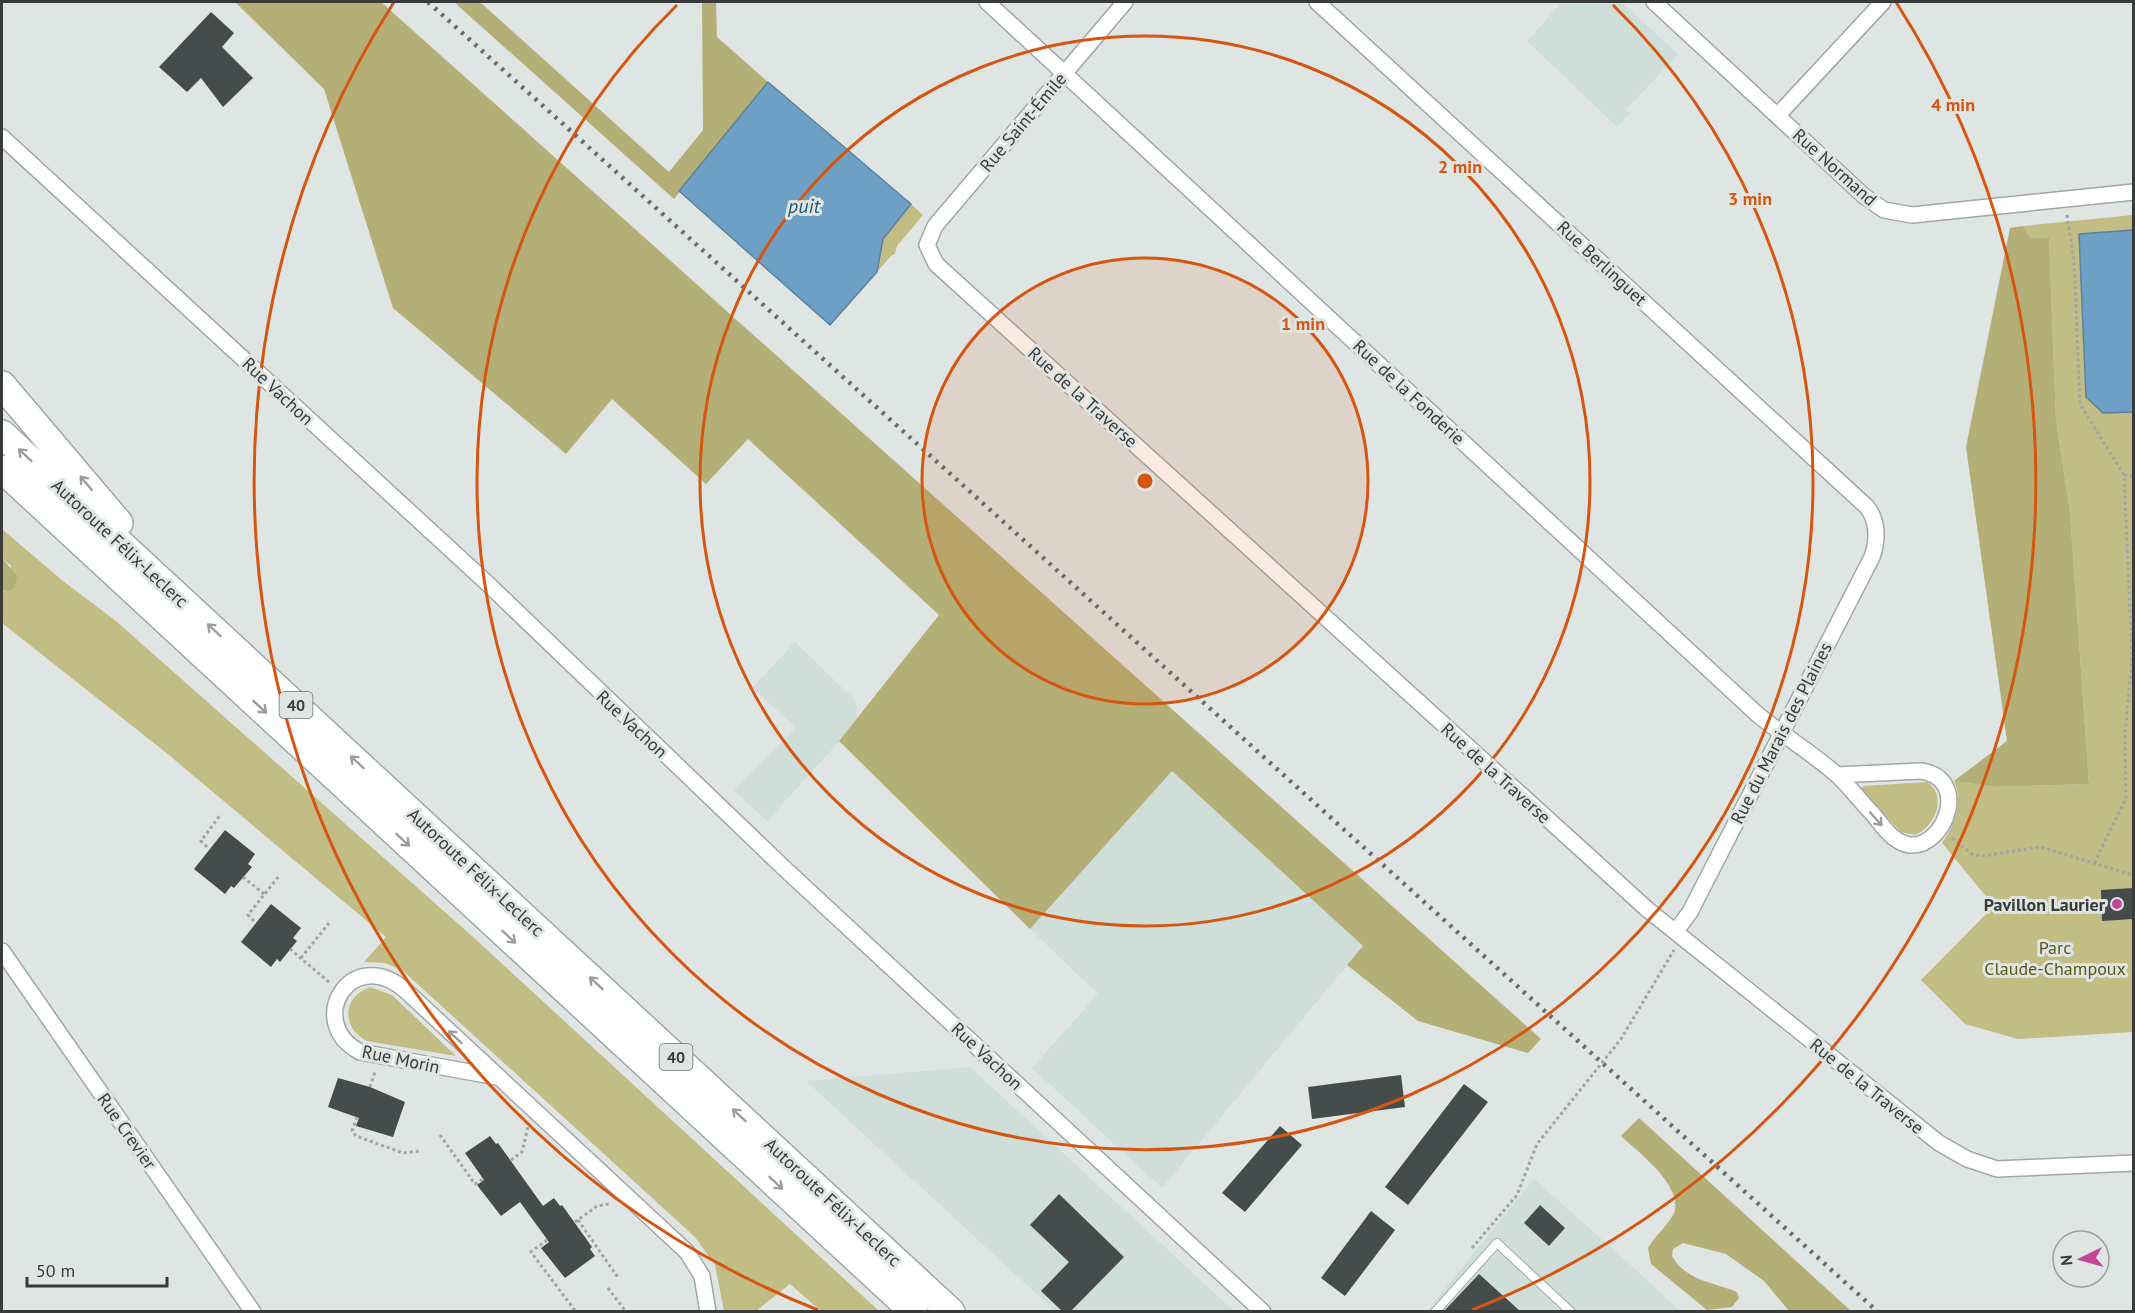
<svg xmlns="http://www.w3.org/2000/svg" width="2135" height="1313" font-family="'PT Sans',sans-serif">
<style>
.built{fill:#cfded8}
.green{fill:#c2bd85}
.forest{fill:#b4af76}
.water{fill:#6ea0c5;stroke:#5e829b;stroke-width:1.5}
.building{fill:#464b4c}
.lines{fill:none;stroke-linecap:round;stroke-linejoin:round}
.lane-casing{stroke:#a1a7a4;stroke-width:10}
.street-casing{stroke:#a1a7a4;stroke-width:18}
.highway-casing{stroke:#a1a7a4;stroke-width:30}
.path{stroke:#a1a5a4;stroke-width:3;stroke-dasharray:3 3;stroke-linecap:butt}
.lane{stroke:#fff;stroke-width:8}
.street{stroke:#fff;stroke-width:15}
.highway{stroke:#fff;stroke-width:27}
.rail{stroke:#696d6b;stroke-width:4.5;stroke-dasharray:3 6;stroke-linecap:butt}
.oneway{stroke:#9c9d9c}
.ring{fill:none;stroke:#d65611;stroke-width:3}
.poi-dot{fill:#c24798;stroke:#dfe5e3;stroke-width:2}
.labels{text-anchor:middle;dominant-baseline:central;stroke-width:6;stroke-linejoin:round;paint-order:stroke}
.shield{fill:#dfe5e3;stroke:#6b6e6d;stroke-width:1.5}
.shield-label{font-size:16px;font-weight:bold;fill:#393b3a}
.street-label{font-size:18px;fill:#393b3a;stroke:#dfe5e3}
.poi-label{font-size:18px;font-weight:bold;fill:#393b3a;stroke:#dfe5e3;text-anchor:end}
.park-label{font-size:18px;fill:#5d5714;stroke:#dfe5e3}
.water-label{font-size:20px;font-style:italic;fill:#20597e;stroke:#dfe5e3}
.centre{fill:#d65611;stroke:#dfe5e3;stroke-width:3}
.ring-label{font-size:18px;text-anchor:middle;font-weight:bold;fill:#d65611;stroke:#dfe5e3;stroke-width:6;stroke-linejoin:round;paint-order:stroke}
</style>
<rect width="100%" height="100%" fill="#dfe5e3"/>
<path class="built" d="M 1562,2 L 1621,2 L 1678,54 L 1626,110 L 1630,113 L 1617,127 L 1527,41 Z
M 795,642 L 856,701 L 857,722 L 767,821 L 734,791 L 796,727 L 752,688 Z
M 1172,771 L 1363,946 L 1162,1188 L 1032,1068 L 1098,994 L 1030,929 Z
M 970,1067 L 1234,1311 L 1055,1311 L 806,1081 Z
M 1534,1179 L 1623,1258 L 1680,1311 L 1426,1312 Z"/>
<path class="green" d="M 911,204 L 923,215 L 897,246 L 895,254 L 891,256 L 877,272 L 883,239 Z
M 2133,215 L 2133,230 L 2079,235 L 2086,397 L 2103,413 L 2133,412 L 2133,1032 L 2018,1039 L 1965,1024 L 1921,980 L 1994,906 L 1942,843 C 1954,827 1964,800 1954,781 L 1996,787 L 2089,784 L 2070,512 L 2056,420 L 2049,237 L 2030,238 L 2023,226 Z
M 2,529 L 63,581 L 116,621 L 472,936 L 879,1311 L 821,1311 L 790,1284 L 756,1311 L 724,1311 L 715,1265 L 695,1237 L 402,970 L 385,963 L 364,962 L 386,937 L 164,751 L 2,623 L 2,590 L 5,591 L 11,566 L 2,558 Z
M 1927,782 C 1948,795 1935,827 1915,835 L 1901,832 L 1860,789 L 1864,786 Z
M 370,987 L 392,995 L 456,1056 L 367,1041 C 341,1028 342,997 370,987 Z"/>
<path class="forest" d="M 235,2 L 381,2 L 1541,1039 L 1528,1053 L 1418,1021 L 1347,965 L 1363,946 L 1172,771 L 1030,929 L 839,741 L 939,615 L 748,439 L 706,484 L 612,399 L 566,454 L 393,308 L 324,89 Z
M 454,2 L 480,2 L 669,172 L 703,130 L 702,2 L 716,2 L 717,37 L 768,82 L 674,199 Z
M 2023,226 L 2030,238 L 2049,237 L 2056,420 L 2070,512 L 2089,784 L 1996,787 L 1954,781 L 2007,741 L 1966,447 L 2010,228 Z
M 2,558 L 17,576 L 15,587 L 10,591 L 2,590 Z
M 1639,1118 L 1851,1311 L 1789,1311 L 1764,1281 L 1726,1254 L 1683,1243 L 1673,1249 L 1672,1256 C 1686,1281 1713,1282 1737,1292 L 1739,1298 L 1732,1307 L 1707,1310 L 1651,1264 L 1648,1248 C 1654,1237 1673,1220 1675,1210 C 1680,1183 1638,1152 1621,1136 Z"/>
<path class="water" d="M 768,82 L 911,204 L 883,239 L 877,272 L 830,325 L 679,191 Z
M 2133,230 L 2133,412 L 2103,413 L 2086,397 L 2079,234 Z"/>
<path class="building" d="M 211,12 L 234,33 L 222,47 L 253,78 L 223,107 L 201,78 L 187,92 L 159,67 Z
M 225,830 L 255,854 L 248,864 L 252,867 L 234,888 L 231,886 L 225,894 L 194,869 Z
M 2133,888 L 2133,919 L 2102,921 L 2101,890 Z
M 271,904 L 301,928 L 293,938 L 297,941 L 280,962 L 277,959 L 271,967 L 241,942 Z
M 1401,1075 L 1405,1107 L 1312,1119 L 1308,1087 Z
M 338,1078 L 370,1087 L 405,1102 L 393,1137 L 356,1126 L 359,1118 L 328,1107 Z
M 1464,1084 L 1488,1102 L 1408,1205 L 1385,1187 Z
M 1280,1126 L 1302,1145 L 1245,1212 L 1222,1193 Z
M 490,1136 L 496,1144 L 498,1143 L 543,1206 L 554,1198 L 560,1206 L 562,1205 L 592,1247 L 590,1249 L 595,1256 L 565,1278 L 541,1248 L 549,1242 L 520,1202 L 501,1216 L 477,1185 L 484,1180 L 465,1153 Z
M 1059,1194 L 1124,1257 L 1071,1311 L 1062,1311 L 1041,1291 L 1069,1262 L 1030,1225 Z
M 1540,1205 L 1565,1228 L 1549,1246 L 1524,1223 Z
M 1371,1211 L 1395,1230 L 1345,1296 L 1321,1278 Z
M 1479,1274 L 1520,1311 L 1444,1311 Z"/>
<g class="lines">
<g class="lane-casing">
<path id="lane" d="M 1435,1312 L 1497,1243 L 1571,1312"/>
</g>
<g class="street-casing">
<path id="street" d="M 987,2 L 1757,714 C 1783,736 1813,753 1838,776 C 1850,787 1860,801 1872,813 C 1882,825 1893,843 1910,845 C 1945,848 1971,778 1921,771 L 1837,775
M 1125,2 L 935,226 L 927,245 L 936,264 L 1648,910 L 1939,1143 L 1967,1159 L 1997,1169 L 2134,1163
M 1317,2 L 1867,507 C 1878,521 1878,540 1872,557 L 1690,912 L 1676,931
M 1654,2 L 1864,196 L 1884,210 L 1912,215 L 2134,192
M 1778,115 L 1883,2
M 2,137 L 487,583 L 785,869 L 1263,1312
M 2,951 L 253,1312
M 497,1077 L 360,1052 C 304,1022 351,944 405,990 L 687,1252 L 702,1276 L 708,1312"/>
</g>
<g class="highway-casing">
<path id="highway" d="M 2,385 L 119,523
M 2,434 L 951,1312
M 2,469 L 914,1312"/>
</g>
<path class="path" d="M 2067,215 L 2074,260 L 2080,404 L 2124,475 L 2132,657 L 2125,734 L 2126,798 L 2094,864
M 2124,475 L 2134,476
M 1952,838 L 1972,854 L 1981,856 L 2041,847 L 2133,875
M 207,847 L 201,841 L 221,814
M 243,877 L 264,894
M 254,921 L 248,915 L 279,876
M 290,949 L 330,983
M 301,958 L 329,923
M 370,1087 L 375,1072
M 357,1117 L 352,1131 L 356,1136 L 403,1153 L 419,1151
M 440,1135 L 475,1184 L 483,1179
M 511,1160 L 522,1152 L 528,1127
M 578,1220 L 619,1279
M 575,1222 L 597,1206 L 609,1204
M 547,1240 L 531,1252 L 576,1312
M 1472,1248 L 1517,1195 L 1537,1144 L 1621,1039 L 1674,950
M 608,1288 L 626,1312"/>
<use href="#lane" class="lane"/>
<use href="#street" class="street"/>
<use href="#highway" class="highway"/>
<path class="rail" d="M 428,2 L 1878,1312"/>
</g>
<defs><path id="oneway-shaft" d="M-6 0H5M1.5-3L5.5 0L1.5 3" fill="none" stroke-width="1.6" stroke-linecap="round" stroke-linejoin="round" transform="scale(1.5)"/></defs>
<g class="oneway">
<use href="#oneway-shaft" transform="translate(25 455) rotate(-137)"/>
<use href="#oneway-shaft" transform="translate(86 483) rotate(-130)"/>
<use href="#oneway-shaft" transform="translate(214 630) rotate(-137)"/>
<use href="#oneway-shaft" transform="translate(260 707) rotate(43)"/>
<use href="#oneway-shaft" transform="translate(357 762) rotate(-137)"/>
<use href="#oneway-shaft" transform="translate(1876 819) rotate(48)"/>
<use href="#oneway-shaft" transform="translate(403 840) rotate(43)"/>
<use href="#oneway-shaft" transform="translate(509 937) rotate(43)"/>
<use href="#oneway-shaft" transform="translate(596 983) rotate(-137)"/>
<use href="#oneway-shaft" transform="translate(455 1037) rotate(-137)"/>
<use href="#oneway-shaft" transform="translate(739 1115) rotate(-137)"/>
<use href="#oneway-shaft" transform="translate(776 1183) rotate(43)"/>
</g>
<circle cx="1145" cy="481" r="223" fill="#d65611" fill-opacity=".12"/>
<g class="ring">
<circle cx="1145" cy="481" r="223"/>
<circle cx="1145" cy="481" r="445"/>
<path d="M1613 5A668 668 0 1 1 677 5"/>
<path d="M818 1310A891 891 0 0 1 394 2M1896 2A891 891 0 0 1 1472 1310"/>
</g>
<circle class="poi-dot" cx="2117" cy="904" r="6"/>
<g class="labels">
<g class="shield">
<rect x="279.5" y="692" width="33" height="26" rx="4.5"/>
<rect x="659.5" y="1044" width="33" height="26" rx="4.5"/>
</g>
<g class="shield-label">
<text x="296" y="705">40</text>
<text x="676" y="1057">40</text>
</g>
<g class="street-label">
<text transform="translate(1023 122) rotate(-50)">Rue Saint-Émile</text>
<text transform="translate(1835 167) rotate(42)">Rue Normand</text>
<text transform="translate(1602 263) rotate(43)">Rue Berlinguet</text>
<text transform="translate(278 391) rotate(43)">Rue Vachon</text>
<text transform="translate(1409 392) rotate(43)">Rue de la Fonderie</text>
<text transform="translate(1083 397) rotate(42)">Rue de la Traverse</text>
<text transform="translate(120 543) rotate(43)">Autoroute Félix-Leclerc</text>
<text transform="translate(632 724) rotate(43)">Rue Vachon</text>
<text transform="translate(1781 733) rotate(-63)">Rue du Marais des Plaines</text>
<text transform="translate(1496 773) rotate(42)">Rue de la Traverse</text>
<text transform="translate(476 872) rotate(43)">Autoroute Félix-Leclerc</text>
<text transform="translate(987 1056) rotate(43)">Rue Vachon</text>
<text transform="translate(401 1059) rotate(12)">Rue Morin</text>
<text transform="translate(1867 1086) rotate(39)">Rue de la Traverse</text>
<text transform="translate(127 1131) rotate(55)">Rue Crevier</text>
<text transform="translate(833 1202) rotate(43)">Autoroute Félix-Leclerc</text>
</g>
<g class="poi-label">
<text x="2105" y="904">Pavillon Laurier</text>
</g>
<g class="park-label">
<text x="2055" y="947">Parc<tspan x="2055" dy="21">Claude-Champoux</tspan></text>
</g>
<g class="water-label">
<text x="804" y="206">puit</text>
</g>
</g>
<circle cx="1145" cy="481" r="9" class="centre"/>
<g class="ring-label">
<text x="1953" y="111">4 min</text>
<text x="1460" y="173">2 min</text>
<text x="1750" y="205">3 min</text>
<text x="1303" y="330">1 min</text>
</g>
<rect width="2135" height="1313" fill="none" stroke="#393b3a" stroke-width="6"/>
<g transform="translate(2081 1259) rotate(265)"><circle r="28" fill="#dfe5e3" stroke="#9da19f" stroke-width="1.5"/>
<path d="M0-4.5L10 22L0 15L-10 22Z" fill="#c24798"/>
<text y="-9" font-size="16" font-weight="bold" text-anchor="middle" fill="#393b3a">N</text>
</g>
<path d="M27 1277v9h140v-9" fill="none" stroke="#393b3a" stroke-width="3"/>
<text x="36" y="1277" font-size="18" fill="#393b3a" stroke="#dfe5e3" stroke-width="4.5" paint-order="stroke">50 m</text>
</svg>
